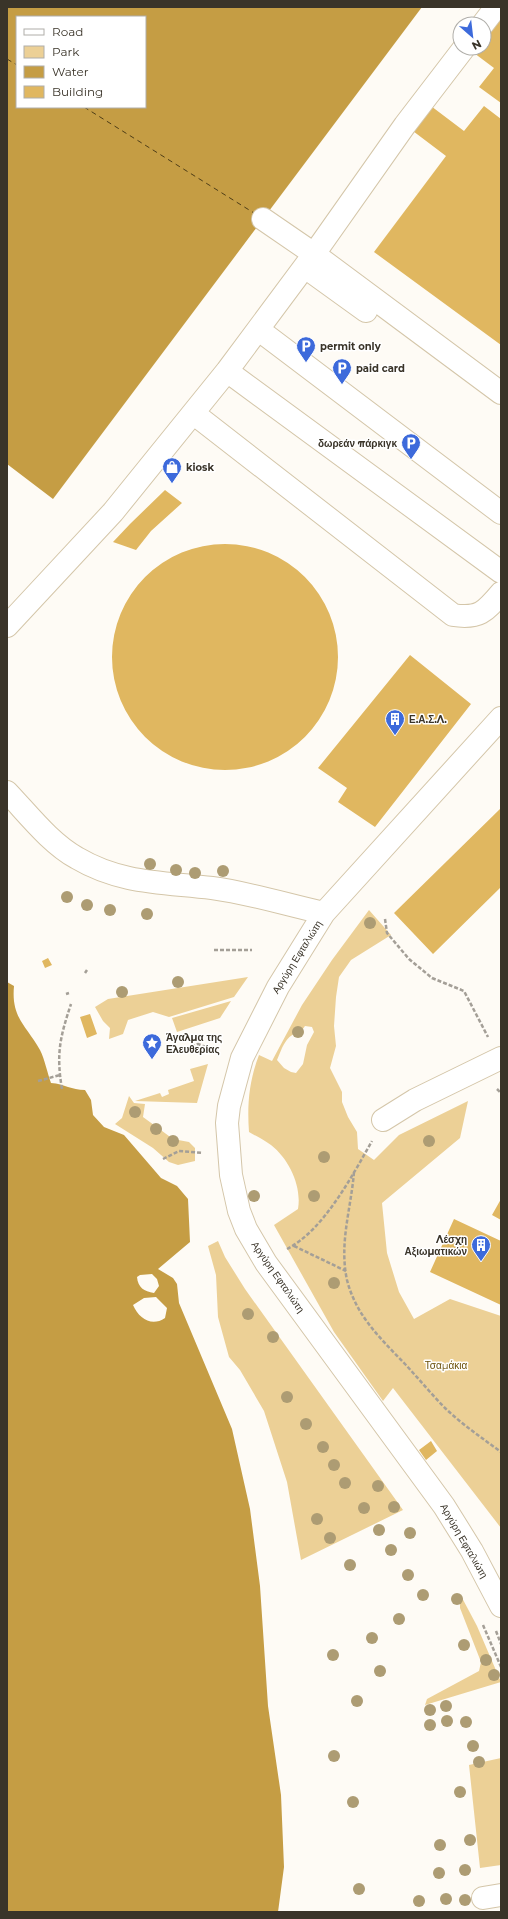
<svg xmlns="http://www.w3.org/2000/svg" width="508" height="1919" font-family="Montserrat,sans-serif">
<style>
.green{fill:#ecd096;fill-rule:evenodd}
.water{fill:#c59d44;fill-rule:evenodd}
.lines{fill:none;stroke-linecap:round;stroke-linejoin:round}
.ferry{stroke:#4e3d17;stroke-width:1;stroke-dasharray:5 4;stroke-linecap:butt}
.building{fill:#e0b760}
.minor-casing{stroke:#d4c6a9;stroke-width:24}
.path{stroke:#a49f97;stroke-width:2.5;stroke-dasharray:4 2;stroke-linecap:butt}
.minor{stroke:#fff;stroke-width:22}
.tree{fill:#ad9c73}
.labels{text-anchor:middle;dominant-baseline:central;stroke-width:3;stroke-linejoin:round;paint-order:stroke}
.poi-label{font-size:10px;font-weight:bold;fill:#3a3429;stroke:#fff;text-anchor:start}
.street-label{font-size:10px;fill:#3a3429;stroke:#fff}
.park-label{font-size:10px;fill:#6a4f08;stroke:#fff}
</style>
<rect width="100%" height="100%" fill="#fefbf5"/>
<path class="green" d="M 369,910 L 391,935 L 351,960 L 339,977 L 336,997 L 334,1026 L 336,1046 L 330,1068 L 342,1092 L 342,1102 L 348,1117 L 357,1132 L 358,1149 L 374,1160 L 399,1135 L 468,1101 L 460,1138 L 382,1203 L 387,1253 L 399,1292 L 414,1319 L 450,1299 L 501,1316 L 501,1528 L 393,1388 L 383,1401 L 334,1332 L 274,1225 L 298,1209 C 302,1186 289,1159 271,1145 C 264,1140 256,1136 249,1132 C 247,1105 249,1081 259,1055 L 272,1061 L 302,1005 L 332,960 ZM 305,1026 L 312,1027 L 314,1032 L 307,1045 L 303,1064 L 296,1073 L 291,1072 L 284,1068 L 277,1060 C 282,1049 286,1033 300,1033 Z
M 248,977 L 234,997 L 169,1017 L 153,1012 L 128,1020 L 123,1034 L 109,1039 L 110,1028 L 103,1021 L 95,1007 L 108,999 Z
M 231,1001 L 220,1018 L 177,1032 L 172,1018 Z
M 208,1064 L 197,1103 L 135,1101 L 160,1093 L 162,1097 L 169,1094 L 168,1090 L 194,1081 L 190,1069 Z
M 129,1096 L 134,1103 L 145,1104 L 143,1117 L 173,1139 L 189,1142 L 195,1148 L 195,1161 L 178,1165 L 169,1162 L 153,1148 L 115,1124 L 122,1118 Z
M 218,1241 L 225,1257 L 245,1289 L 403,1510 L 301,1560 L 287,1482 L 264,1411 L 240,1370 L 229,1357 L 218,1317 L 216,1275 L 208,1246 Z
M 460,1594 L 477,1626 L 501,1682 L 425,1705 L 427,1699 L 479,1671 L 481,1662 L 460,1608 Z
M 501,1758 L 501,1865 L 480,1868 L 469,1765 Z"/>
<path class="water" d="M 7,7 L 422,7 L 53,499 L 7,464 ZM 17,17 L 145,17 L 145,107 L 17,107 Z
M 7,982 L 14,986 C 11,1018 26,1025 40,1050 C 45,1060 47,1072 51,1083 C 65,1084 71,1090 85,1090 L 91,1100 L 93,1115 L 104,1127 L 124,1135 L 161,1178 L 177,1186 L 188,1199 L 190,1242 L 158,1269 L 173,1278 L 177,1284 L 179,1303 L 232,1429 L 250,1509 L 260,1586 L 268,1706 L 281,1795 L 284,1867 L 278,1912 L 7,1912 ZM 152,1274 L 157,1279 L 159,1286 L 154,1293 C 144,1291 138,1288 137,1277 L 140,1275 ZM 156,1297 L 167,1308 L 165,1318 C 152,1327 139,1319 133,1305 L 144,1298 Z"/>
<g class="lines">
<path class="ferry" d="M 7,59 L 17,65
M 84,107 L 254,213"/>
</g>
<path class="building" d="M 501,18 L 501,103 L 479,87 L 494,68 L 474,53 L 478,48 L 484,48 L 484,40 Z
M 423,100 L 464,131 L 484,106 L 501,119 L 501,345 L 374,252 L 446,156 L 405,125 Z
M 165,490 L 182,503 L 151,531 L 136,550 L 113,542 L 130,524 Z
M112 657a113 113 0 1 1 226 0a113 113 0 1 1-226 0Z
M 410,655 L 471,704 L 375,827 L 338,802 L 347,788 L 318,768 Z
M 501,808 L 501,887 L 433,954 L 394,913 Z
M 48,958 L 52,965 L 45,968 L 42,961 Z
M 90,1014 L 97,1034 L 87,1038 L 80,1017 Z
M 501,1199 L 501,1220 L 492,1215 Z
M 454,1219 L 501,1241 L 501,1305 L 430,1272 Z
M 431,1441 L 437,1451 L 426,1460 L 419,1450 Z"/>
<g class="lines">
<g class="minor-casing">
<path id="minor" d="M 483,24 L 496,7
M 263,219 L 314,254 L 405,125 L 464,48
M 305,267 L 366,311
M 259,330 L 501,513
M 227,371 L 501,572
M 193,413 L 453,615 C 479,619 485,612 501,593
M 7,626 L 113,512 L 227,371 L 314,254 L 501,393
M 501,718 L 324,913 L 278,987 L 242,1058 L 229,1106 L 227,1123 L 231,1175 L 239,1211 L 246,1229 L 266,1263 L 444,1506 L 472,1551 L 501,1606
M 7,792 C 28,814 50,843 77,858 C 121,884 163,882 212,888 C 250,893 287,905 324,913
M 383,1120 L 415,1100 L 501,1058
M 483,1898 L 501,1895"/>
</g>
<path class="path" d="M 385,919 L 387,933 L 409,959 L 432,978 L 464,991 L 488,1037
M 214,950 L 252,950
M 85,973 L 87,970
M 66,994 L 69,993
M 180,1051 L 198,1044 L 218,1052
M 38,1081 L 60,1075
M 62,1089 C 56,1054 60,1037 71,1004
M 497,1089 L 501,1093
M 163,1159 L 179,1151 L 203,1153
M 354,1172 C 351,1209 339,1243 347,1280 C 356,1316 381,1339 405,1364 C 419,1379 432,1395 446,1409 C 463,1425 482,1438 501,1452
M 294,1246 L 346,1271
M 287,1249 C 324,1230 352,1176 372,1141
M 483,1625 L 501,1667
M 496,1631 L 501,1644"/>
<use href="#minor" class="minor"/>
</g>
<g class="tree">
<circle cx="150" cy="864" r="6"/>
<circle cx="176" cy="870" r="6"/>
<circle cx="223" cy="871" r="6"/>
<circle cx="195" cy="873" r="6"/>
<circle cx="67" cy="897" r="6"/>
<circle cx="87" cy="905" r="6"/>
<circle cx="110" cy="910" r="6"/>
<circle cx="147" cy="914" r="6"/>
<circle cx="370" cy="923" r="6"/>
<circle cx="178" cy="982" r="6"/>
<circle cx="122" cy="992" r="6"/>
<circle cx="298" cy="1032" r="6"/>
<circle cx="135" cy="1112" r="6"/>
<circle cx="156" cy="1129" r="6"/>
<circle cx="173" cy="1141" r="6"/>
<circle cx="429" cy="1141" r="6"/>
<circle cx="324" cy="1157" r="6"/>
<circle cx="254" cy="1196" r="6"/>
<circle cx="314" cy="1196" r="6"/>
<circle cx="334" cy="1283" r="6"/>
<circle cx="248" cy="1314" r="6"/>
<circle cx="273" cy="1337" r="6"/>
<circle cx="287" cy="1397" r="6"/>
<circle cx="306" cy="1424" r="6"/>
<circle cx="323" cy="1447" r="6"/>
<circle cx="334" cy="1465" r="6"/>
<circle cx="345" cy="1483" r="6"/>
<circle cx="378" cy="1486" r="6"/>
<circle cx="394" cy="1507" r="6"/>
<circle cx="364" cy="1508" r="6"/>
<circle cx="317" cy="1519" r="6"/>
<circle cx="379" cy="1530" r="6"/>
<circle cx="410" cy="1533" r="6"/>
<circle cx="330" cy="1538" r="6"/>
<circle cx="391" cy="1550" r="6"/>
<circle cx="350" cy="1565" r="6"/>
<circle cx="408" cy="1575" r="6"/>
<circle cx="423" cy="1595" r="6"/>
<circle cx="457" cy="1599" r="6"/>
<circle cx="399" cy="1619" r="6"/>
<circle cx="372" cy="1638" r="6"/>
<circle cx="464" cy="1645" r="6"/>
<circle cx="333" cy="1655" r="6"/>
<circle cx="486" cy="1660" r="6"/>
<circle cx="380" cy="1671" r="6"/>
<circle cx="494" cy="1675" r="6"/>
<circle cx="357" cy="1701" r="6"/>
<circle cx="446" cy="1706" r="6"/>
<circle cx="430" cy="1710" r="6"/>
<circle cx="447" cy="1721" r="6"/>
<circle cx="466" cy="1722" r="6"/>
<circle cx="430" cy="1725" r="6"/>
<circle cx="473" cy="1746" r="6"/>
<circle cx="334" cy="1756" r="6"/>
<circle cx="479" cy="1762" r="6"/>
<circle cx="460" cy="1792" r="6"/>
<circle cx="353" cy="1802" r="6"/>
<circle cx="470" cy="1840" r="6"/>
<circle cx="440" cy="1845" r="6"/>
<circle cx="465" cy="1870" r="6"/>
<circle cx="439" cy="1873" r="6"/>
<circle cx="359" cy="1889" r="6"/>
<circle cx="446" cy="1899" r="6"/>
<circle cx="465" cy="1900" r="6"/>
<circle cx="419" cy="1901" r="6"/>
</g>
<defs>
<g id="parking-pin" transform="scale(1)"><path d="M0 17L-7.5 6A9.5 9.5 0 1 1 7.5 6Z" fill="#3d6adb" stroke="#fff"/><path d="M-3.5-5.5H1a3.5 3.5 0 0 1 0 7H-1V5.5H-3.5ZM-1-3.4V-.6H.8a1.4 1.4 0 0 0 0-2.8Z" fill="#fff"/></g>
<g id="shop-pin" transform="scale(1)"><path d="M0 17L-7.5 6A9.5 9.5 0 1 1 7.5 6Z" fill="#3d6adb" stroke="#fff"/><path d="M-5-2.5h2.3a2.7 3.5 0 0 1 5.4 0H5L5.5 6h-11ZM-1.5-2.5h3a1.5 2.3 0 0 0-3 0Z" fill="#fff"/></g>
<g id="building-pin" transform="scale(1)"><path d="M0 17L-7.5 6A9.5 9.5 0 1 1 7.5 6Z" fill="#3d6adb" stroke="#fff"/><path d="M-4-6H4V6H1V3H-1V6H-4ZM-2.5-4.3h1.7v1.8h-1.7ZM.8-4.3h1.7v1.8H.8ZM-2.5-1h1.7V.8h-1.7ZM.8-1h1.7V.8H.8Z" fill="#fff"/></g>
<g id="sight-pin" transform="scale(1)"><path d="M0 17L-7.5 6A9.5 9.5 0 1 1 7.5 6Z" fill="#3d6adb" stroke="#fff"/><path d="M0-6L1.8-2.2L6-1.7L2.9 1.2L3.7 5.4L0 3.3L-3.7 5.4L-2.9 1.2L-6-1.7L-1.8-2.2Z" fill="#fff"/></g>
</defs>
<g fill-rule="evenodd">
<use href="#parking-pin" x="306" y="346"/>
<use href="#parking-pin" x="342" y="368"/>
<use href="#parking-pin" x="411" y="443"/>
<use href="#shop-pin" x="172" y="467"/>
<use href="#building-pin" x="395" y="719"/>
<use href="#sight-pin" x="152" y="1043"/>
<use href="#building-pin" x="481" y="1245"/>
</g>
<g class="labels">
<g class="poi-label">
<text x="320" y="346">permit only</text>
<text x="356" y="368">paid card</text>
<text x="397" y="443" text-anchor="end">δωρεάν πάρκιγκ</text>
<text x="186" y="467">kiosk</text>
<text x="409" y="719">Ε.Α.Σ.Λ.</text>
<text x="166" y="1037">Άγαλμα της<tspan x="166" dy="12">Ελευθερίας</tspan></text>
<text x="467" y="1239" text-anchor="end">Λέσχη<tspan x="467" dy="12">Αξιωματικών</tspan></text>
</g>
<g class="street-label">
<text transform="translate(297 957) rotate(-58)">Αργύρη Εφταλιώτη</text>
<text transform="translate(278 1277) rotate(55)">Αργύρη Εφταλιώτη</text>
<text transform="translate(464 1541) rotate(60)">Αργύρη Εφταλιώτη</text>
</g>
<g class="park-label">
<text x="446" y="1365">Τσαμάκια</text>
</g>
</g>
<rect width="508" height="1919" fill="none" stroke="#3a3429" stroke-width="16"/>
<rect x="16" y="16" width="130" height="92" fill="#ffffff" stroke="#b0aea9"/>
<rect x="24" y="29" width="20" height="6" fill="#ffffff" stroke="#b0aea9"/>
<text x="52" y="36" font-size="12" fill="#3a3429">Road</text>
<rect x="24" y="46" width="20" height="12" fill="#ecd096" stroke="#b0aea9"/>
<text x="52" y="56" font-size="12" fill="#3a3429">Park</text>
<rect x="24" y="66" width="20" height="12" fill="#c59d44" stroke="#b0aea9"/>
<text x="52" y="76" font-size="12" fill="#3a3429">Water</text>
<rect x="24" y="86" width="20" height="12" fill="#e0b760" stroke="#b0aea9"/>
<text x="52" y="96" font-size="12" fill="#3a3429">Building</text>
<g transform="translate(472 36) rotate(152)"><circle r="19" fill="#ffffff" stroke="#b0aea9"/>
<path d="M0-3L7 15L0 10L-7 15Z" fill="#3d6adb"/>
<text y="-6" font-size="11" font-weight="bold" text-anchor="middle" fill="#3a3429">N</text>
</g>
</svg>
